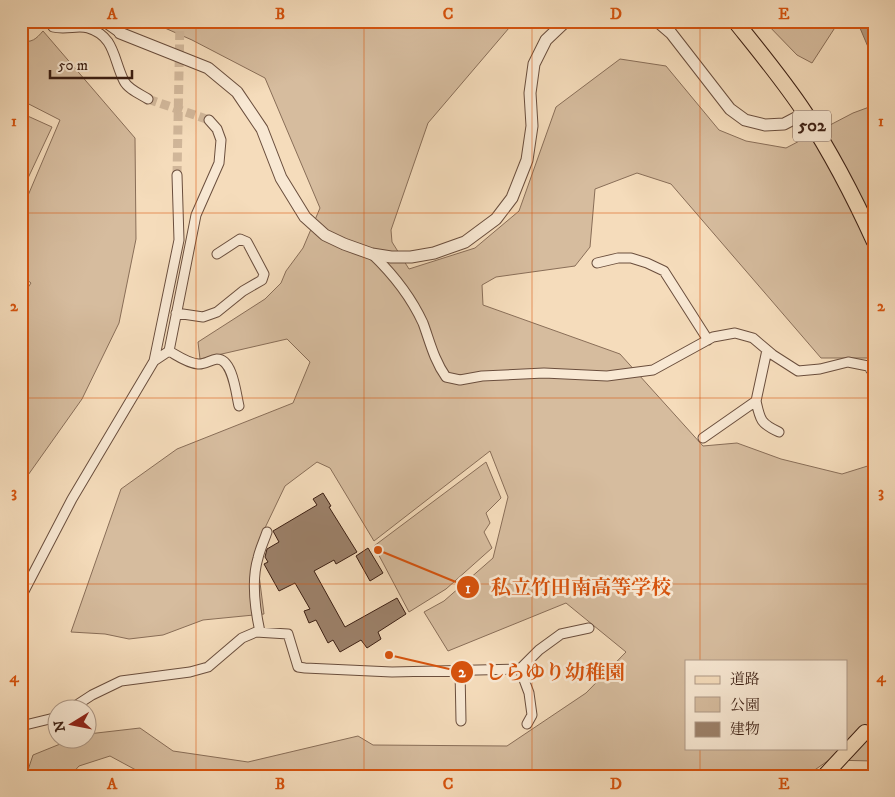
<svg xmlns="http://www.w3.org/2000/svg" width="895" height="797" font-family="'IM FELL DW Pica','Noto Serif JP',serif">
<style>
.green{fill:#d6bc9e;stroke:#896e58;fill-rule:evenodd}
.water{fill:#b69c82;stroke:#856a56}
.building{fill:#9c816a;stroke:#3c1f13}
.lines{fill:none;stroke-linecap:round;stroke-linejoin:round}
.minor-tunnel{stroke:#d0b699;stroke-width:9;stroke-dasharray:9 4.5;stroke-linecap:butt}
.minor-casing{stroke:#6a4e3d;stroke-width:11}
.tertiary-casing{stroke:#6a4e3d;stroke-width:13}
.primary-casing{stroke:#3c1f13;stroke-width:16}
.trunk-casing{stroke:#3c1f13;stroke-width:17}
.minor{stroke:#f8e8d3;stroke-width:9}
.tertiary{stroke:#f8e8d3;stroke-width:11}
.primary{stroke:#f5dcbb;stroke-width:14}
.trunk{stroke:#f5dcbb;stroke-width:15}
.grid{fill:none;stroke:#d7530d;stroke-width:1;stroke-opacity:0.55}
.labels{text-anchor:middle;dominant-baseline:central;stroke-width:5;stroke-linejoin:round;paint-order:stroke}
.shield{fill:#f8e8d3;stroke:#745b4d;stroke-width:1}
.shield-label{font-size:18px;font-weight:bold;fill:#3c1f13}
.leader{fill:none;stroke:#d7530d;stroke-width:2}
.callout-dot{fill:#d7530d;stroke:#f8e8d3;stroke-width:2}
.mark-label{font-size:15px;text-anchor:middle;font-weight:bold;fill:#fff}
.callout-label{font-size:20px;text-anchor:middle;font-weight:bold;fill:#d7530d;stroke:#f8e8d3;stroke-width:5;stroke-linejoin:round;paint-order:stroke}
.neatline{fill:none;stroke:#d7530d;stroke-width:2}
.grid-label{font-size:16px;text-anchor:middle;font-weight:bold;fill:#d7530d}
</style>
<rect width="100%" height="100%" fill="#f5dcbb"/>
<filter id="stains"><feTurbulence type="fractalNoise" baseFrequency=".004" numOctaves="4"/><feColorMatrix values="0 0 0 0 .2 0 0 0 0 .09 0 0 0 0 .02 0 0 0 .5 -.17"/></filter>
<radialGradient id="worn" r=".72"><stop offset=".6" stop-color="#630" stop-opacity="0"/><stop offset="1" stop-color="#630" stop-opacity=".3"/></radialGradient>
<path class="green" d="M 149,21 L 521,21 L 509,28 L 428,123 L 391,230 L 392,242 L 409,269 L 475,248 L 519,211 L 556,107 L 620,59 L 666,66 L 719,130 L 746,141 L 786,148 L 853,113 L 872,106 L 874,108 L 874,358 L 821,358 L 671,184 L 637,173 L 595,189 L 590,247 L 575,266 L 496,277 L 482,285 L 483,305 L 620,354 L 703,446 L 737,443 L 781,459 L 842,474 L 874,464 L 874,761 L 829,760 L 806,776 L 147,776 L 110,756 L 79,766 L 70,776 L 26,776 L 33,755 L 70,740 L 88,740 L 88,734 L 140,728 L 173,751 L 248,762 L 358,736 L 373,745 L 507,746 L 586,693 L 626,652 L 566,603 L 448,651 L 424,612 L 444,601 L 493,558 L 508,497 L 490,451 L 374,541 L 330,468 L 317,462 L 285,486 L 264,530 L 258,567 L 264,614 L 203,620 L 163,635 L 129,639 L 105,634 L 71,632 L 121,489 L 177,449 L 293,403 L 310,362 L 287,339 L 200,359 L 198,342 L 265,299 L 281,283 L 286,271 L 303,248 L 320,208 L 265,78 L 192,40 ZM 686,661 L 846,661 L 846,748 L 686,748 Z
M 764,21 L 834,21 L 836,26 L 812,63 L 797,55 Z
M 43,31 L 135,138 L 136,239 L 119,323 L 82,399 L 21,485 L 21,298 L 31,283 L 21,275 L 21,212 L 60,120 L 21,100 L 21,41 C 32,43 36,39 43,31 Z
M 21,113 L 52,127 L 21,193 Z
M 486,462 L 501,498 L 486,513 L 490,523 L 484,532 L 492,548 L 446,589 L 409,612 L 374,546 Z"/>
<path class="water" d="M 857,21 L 874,21 L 874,61 Z"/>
<path class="building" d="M 323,493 L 331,506 L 329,507 L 357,552 L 336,564 L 334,560 L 314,571 L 345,627 L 397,598 L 406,614 L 378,632 L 381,639 L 367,648 L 361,640 L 340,652 L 333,640 L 328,643 L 316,620 L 309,623 L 304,611 L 310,609 L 295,583 L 279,591 L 264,564 L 268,562 L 265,557 L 267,549 L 279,542 L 273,531 L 317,505 L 313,499 Z
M 368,548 L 383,573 L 370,581 L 356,556 Z"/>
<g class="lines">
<path class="minor-tunnel" d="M 148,99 L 209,120
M 177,175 L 180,21"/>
<g class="minor-casing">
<path id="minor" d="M 49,21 L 53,27 C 66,30 78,25 88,28 C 115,36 113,59 124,81 C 128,89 140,94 148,99
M 103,21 L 120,33
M 372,254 C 393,274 411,297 423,323 C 430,342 434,360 446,377 L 460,380 L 482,376 L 544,373 L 607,376 L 653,370 L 713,337 L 735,333 L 753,338 L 773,355 L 798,371 L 820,369 L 848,362 L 868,366 L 874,374
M 597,263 L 618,258 L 631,258 L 647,263 L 664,271 L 708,340
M 176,313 L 203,317 L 217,312 L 243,291 L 262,280 L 264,274 L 247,242 L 240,239 L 217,254
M 169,351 C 178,356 187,363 198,364 C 204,365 210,360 217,359 C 233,359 236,394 239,406
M 154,361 L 169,351 L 196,215 L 219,163 L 221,140 L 217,129 L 209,120
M 756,401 C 760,420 761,424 779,432
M 703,438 L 756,401 L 767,350
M 21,597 L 72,499 L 154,361 L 179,240 L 177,175
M 260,632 C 255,609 251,581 258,558 C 260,549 264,541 267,532
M 520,669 L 529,693 L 532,715 L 527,724
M 460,670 L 461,721
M 69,710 L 92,695 L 121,681 L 190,672 L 208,667 L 242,638 L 256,632 L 288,634 L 298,667 L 305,668 L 392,672 L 520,669 L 539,650 L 561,634 L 589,628
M 21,726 L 58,717
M 21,774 L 22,776"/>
</g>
<g class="tertiary-casing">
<path id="tertiary" d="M 657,21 L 671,33 L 730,109 L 745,120 L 765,125 L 784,124 L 805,113
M 120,33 L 208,68 L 237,92 L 262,129 L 281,178 L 305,217 L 325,235 L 344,244 L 372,254 L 391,257 L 411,257 L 434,253 L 465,242 L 496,219 L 512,198 L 527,160 L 532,126 L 530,93 L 534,64 L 546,40 L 566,21"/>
</g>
<g class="primary-casing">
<path id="primary" d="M 824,776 L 865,732"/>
</g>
<g class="trunk-casing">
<path id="trunk" d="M 735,21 C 759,51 784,81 805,113 C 831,153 854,197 874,241"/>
</g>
<use href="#minor" class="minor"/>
<use href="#tertiary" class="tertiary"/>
<use href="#primary" class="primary"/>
<use href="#trunk" class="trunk"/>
</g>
<path class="grid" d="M 196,21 L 196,776M 364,21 L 364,776M 532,21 L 532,776M 700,21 L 700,661M 21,213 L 874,213M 21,398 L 874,398M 21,584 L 874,584M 700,748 L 700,776"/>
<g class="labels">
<rect class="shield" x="793" y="110.5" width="38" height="31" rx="4"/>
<g class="shield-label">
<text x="812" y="126">502</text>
</g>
</g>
<path class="leader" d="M378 550L468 587M389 655L462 672"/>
<g class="callout-dot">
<circle cx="378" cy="550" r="5"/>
<circle cx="389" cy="655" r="5"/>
<circle cx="468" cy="587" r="12"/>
<circle cx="462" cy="672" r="12"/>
</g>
<g class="mark-label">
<text x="468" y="593">1</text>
<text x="462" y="677">2</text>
</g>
<g class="callout-label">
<text x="581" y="594">私立竹田南高等学校</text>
<text x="555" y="679">しらゆり幼稚園</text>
</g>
<rect width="895" height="797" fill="none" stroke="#f5dcbb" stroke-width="55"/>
<rect x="685" y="660" width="162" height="90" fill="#f8e8d3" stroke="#ad9886"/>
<rect x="695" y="676" width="25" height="8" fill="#f5dcbb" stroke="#ad9886"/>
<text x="730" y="684" font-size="15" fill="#3c1f13">道路</text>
<rect x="695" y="697" width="25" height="15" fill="#d6bc9e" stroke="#ad9886"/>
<text x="730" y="710" font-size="15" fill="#3c1f13">公園</text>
<rect x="695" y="722" width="25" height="15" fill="#9c816a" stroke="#ad9886"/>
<text x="730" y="734" font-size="15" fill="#3c1f13">建物</text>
<g transform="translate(72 724) rotate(260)"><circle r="24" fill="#f8e8d3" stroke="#ad9886"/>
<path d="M0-4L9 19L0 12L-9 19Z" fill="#8f2418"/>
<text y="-8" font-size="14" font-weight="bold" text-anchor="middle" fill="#3c1f13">N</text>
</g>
<path d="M50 70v8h82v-8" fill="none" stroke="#3c1f13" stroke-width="2.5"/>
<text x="58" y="70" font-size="15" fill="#3c1f13" stroke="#f8e8d3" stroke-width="4" paint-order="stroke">50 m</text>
<rect x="28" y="28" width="840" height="742" class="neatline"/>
<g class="grid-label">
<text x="112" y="19">A</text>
<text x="280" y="19">B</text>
<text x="448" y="19">C</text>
<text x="616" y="19">D</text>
<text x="784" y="19">E</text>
<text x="14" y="126">1</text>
<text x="881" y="126">1</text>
<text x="14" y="311">2</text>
<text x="881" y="311">2</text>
<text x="14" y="497">3</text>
<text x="881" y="497">3</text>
<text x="14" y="682">4</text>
<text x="881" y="682">4</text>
<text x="112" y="789">A</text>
<text x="280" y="789">B</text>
<text x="448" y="789">C</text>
<text x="616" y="789">D</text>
<text x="784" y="789">E</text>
</g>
<rect width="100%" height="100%" filter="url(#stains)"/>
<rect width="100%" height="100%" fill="url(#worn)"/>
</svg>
